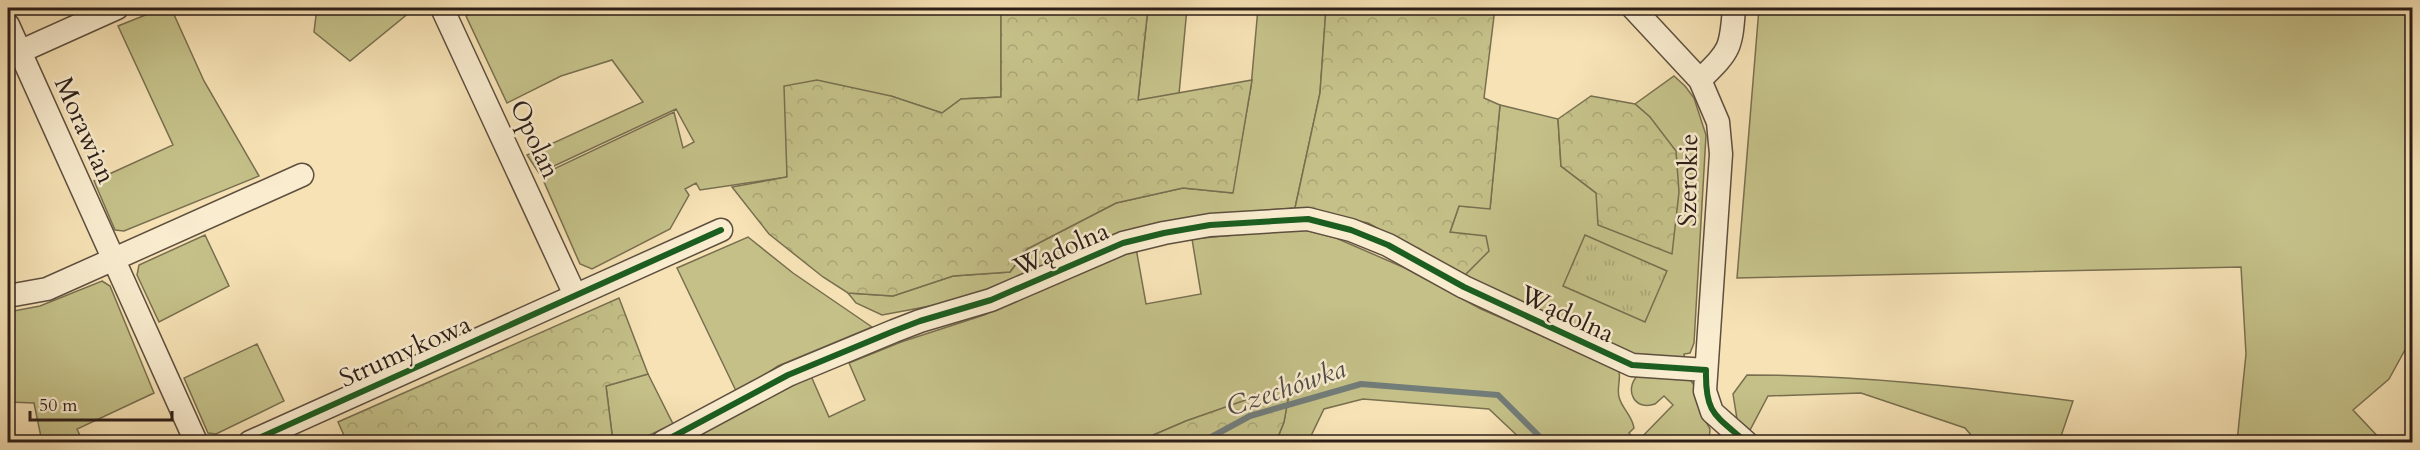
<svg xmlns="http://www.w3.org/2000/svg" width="2420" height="450" font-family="Cardo,serif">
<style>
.grass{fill:#c4c088;stroke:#786f50;stroke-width:1.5}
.forest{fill:url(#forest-crowns);stroke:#786f50;stroke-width:1.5}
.park{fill:url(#park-tufts);stroke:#786f50;stroke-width:1.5}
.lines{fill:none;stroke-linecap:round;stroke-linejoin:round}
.stream{stroke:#727c79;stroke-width:6}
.minor-casing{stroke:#5e4f3f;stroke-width:25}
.minor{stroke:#f9eccf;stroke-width:22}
.cycleway-casing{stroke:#f9eccf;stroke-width:10}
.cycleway{stroke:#1b5e20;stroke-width:6}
.labels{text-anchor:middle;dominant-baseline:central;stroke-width:5;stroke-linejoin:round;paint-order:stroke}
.street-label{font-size:26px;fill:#2c1e18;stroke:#f9eccf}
.water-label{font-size:27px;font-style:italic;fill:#4f4d48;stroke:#f9eccf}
</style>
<defs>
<pattern id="forest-crowns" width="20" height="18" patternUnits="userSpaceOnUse" patternTransform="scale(1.5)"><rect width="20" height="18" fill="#c4c088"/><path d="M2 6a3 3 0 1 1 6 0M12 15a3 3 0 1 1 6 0" fill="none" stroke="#a9a575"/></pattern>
<pattern id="park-tufts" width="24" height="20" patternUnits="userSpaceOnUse" patternTransform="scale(1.5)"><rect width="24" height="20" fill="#c4c088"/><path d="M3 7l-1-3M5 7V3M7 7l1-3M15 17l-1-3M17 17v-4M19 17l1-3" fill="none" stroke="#a9a575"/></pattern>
</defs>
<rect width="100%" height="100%" fill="#f6e2b5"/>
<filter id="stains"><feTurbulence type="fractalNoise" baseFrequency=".00333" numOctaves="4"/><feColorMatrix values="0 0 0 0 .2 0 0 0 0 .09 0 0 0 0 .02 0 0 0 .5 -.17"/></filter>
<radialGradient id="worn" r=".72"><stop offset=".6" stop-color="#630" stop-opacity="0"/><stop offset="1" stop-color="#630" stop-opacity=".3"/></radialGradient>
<path class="grass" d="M 163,8 L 171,8 L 204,81 L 259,176 L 124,231 L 115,230 L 94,181 L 173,145 L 118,26 Z
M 317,8 L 415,8 L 350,61 L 314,32 Z
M 481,8 L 1001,8 L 1001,97 L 961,99 L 942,113 L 891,96 L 787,156 L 787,177 L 700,190 L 696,183 L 685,189 L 689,195 L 670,229 L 592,269 L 580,264 L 541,175 L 674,112 L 683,148 L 694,142 L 676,109 L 539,173 L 527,155 L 643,102 L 612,60 L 561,76 L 507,103 L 466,16 Z
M 1148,8 L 1187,8 L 1179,94 L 1138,101 Z
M 1258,8 L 1326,8 L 1320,93 L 1295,208 L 1229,213 L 966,299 L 909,310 L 882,315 L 856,303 L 848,293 L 893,296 L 953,276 L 1010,272 L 1027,249 L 1116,203 L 1183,188 L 1232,193 L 1251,87 Z
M 1759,8 L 2412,8 L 2412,337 L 2389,379 L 2353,410 L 2383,442 L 2237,442 L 2246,354 L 2241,267 L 1737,278 Z
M 1674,76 L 1685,86 L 1694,98 L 1706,135 L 1694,343 L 1690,353 L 1684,354 L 1685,359 L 1650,358 L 1633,354 L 1464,276 L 1450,232 L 1459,206 L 1490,208 L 1500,105 L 1558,119 L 1561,166 L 1596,193 L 1650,117 L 1635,104 Z
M 1300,229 L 1336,238 L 1405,268 L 1481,309 L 1545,337 L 1615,364 C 1624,375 1616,385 1619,397 C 1622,409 1632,415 1634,428 L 1629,433 L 1637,442 L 1673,405 L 1664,396 L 1655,404 C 1635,411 1624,391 1637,376 L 1689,378 L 1694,385 L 1701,413 L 1710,429 L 1709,442 L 1524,442 L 1489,409 L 1363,399 L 1324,409 L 1308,442 L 1276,442 L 1284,422 L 1290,385 L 1186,421 L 1137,442 L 686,442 L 811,376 L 829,417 L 865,400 L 849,363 L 901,342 L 984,315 L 1136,248 L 1146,304 L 1201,294 L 1192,239 Z
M 205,235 L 229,286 L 159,322 L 137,275 L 139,265 Z
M 748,237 L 793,273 L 872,327 L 778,366 L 737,393 L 677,268 Z
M 102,281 L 110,286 L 154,393 L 77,429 L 83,442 L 42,442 L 34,403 L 8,402 L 8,312 L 40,306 Z
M 257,344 L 284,401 L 216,434 L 208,433 L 184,378 Z
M 648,374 L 673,424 L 635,442 L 613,442 L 606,386 Z
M 1747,375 C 1857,375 1965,387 2073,401 L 2059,442 L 1977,442 L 1965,428 L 1861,393 L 1768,396 L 1750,430 L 1737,419 L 1733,394 Z"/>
<path class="forest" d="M 1001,8 L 1148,8 L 1138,100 L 1252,80 L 1233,193 L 1183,188 L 1116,203 L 1027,249 L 1010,272 L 953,276 L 893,296 L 848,293 L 823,277 L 769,234 L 732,187 L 787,177 L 784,86 L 817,80 L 891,96 L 942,113 L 961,99 L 1001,97 Z
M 1326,8 L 1495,8 L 1484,98 L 1500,105 L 1490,209 L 1459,206 L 1450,232 L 1486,236 L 1489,251 L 1464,276 L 1368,223 L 1295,208 L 1320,93 Z
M 1591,96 L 1635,104 L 1650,117 L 1676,151 L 1679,192 L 1672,254 L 1598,225 L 1596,193 L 1561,166 L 1558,119 Z
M 619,298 L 648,374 L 606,386 L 613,442 L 347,442 L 338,422 Z
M 1291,384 L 1284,422 L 1276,442 L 1137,442 L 1186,421 Z"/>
<path class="park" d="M 1585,235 L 1667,271 L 1645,322 L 1563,286 Z"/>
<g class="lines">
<path class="stream" d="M 1202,442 L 1250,416 L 1361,384 L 1498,395 L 1545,442"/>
<g class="minor-casing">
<path id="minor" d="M 442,8 L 575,295
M 1633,8 L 1700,80 L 1718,122 L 1721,154 L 1705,391 L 1712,412 L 1746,442
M 8,25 L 196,442
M 8,57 L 117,8
M 1700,80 C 1730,50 1731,50 1734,8
M 8,296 L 47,289 L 302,175
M 250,442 L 721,230
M 663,442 L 788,375 L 894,331 L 920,321 L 991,300 L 1123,243 L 1164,233 L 1210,225 L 1308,219 L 1351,230 L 1388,245 L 1464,287 L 1632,365 L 1706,370"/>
</g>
<use href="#minor" class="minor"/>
<g class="cycleway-casing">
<path id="cycleway" d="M 250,442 L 721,230
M 663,442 L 788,375 L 894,331 L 920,321 L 991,300 L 1123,243 L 1164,233 L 1210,225 L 1308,219 L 1351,230 L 1388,245 L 1464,287 L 1632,365 L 1706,370 C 1705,414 1715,415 1746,442"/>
</g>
<use href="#cycleway" class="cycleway"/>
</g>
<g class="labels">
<g class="street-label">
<text transform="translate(85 130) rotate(66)">Morawian</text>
<text transform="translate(535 139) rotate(65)">Opolan</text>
<text transform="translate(1688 180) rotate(-89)">Szerokie</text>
<text transform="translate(1061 249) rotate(-23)">Wądolna</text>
<text transform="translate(1567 314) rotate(25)">Wądolna</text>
<text transform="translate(405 351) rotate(-24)">Strumykowa</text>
</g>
<g class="water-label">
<text transform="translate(1286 388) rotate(-19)">Czechówka</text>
</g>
</g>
<rect width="2420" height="450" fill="none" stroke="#f6e2b5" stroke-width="30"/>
<rect x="9" y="9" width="2402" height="432" fill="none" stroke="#2c1e18" stroke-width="3"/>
<rect x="15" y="15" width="2390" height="420" fill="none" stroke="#2c1e18" stroke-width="1.5"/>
<path d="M30 411v9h142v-9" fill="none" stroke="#2c1e18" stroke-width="3"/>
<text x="39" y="411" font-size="18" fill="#2c1e18" stroke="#f9eccf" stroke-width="4.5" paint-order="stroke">50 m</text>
<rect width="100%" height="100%" filter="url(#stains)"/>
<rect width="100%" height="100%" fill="url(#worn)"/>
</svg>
